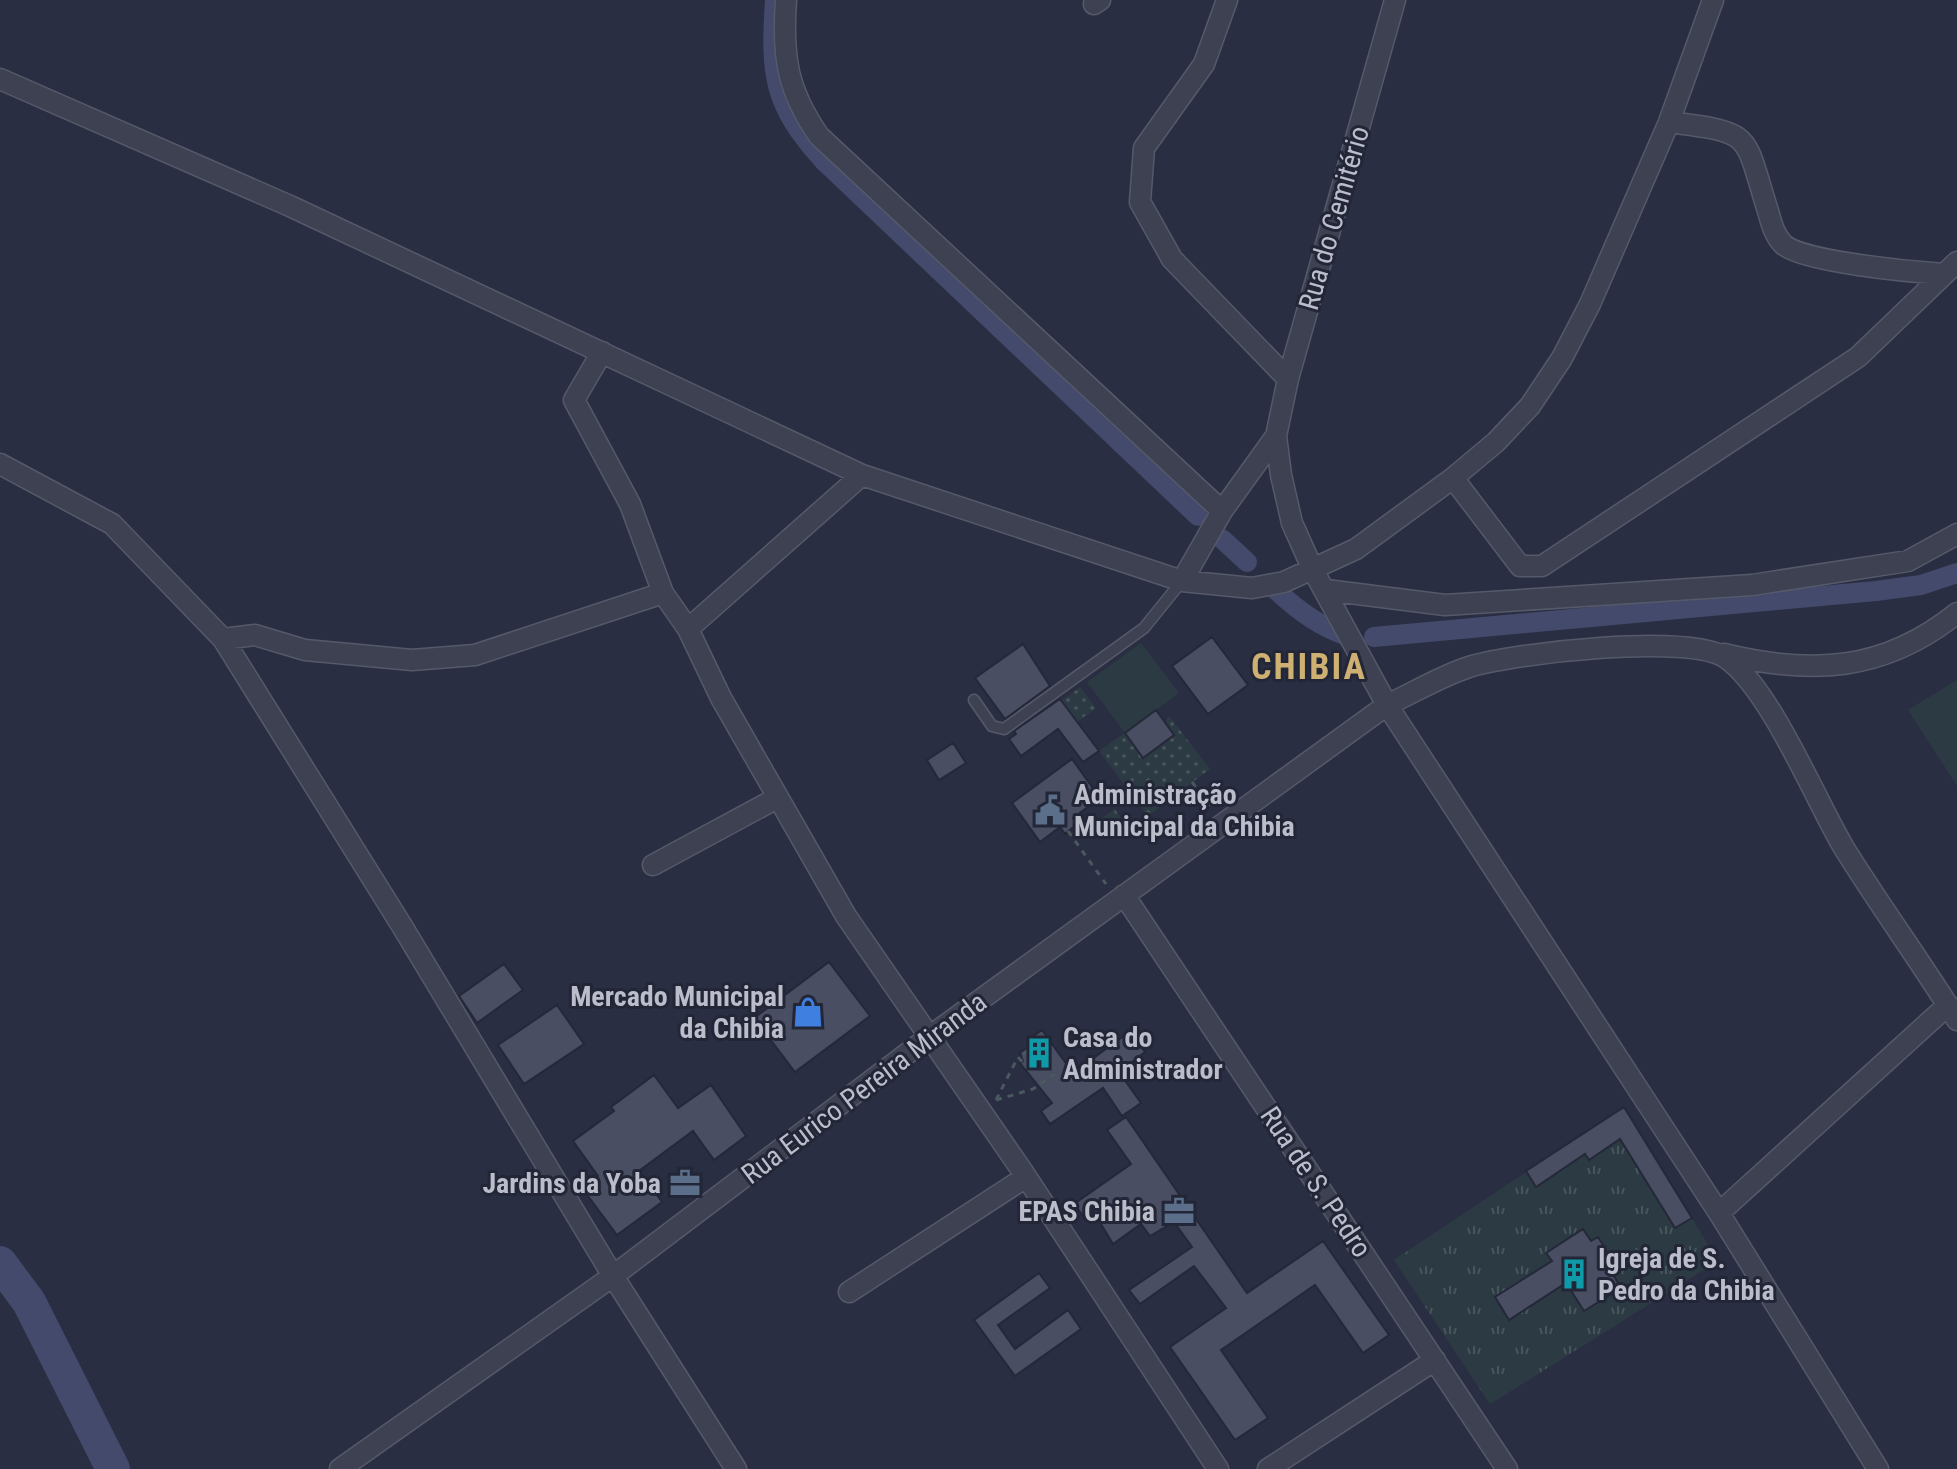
<svg xmlns="http://www.w3.org/2000/svg" width="1957" height="1469" font-family="'Roboto Condensed',sans-serif">
<style>
.grass{fill:#2c3b43}
.park{fill:url(#park-tufts)}
.garden{fill:url(#garden-dots)}
.lines{fill:none;stroke-linecap:round;stroke-linejoin:round}
.canal{stroke:#434a6b;stroke-width:20}
.river{stroke:#434a6b;stroke-width:34}
.building{fill:#494e63;stroke:#242839;stroke-width:2}
.service-casing{stroke:#565969;stroke-width:13}
.minor-casing{stroke:#565969;stroke-width:23}
.path{stroke:#4a585f;stroke-width:3;stroke-dasharray:6 6;stroke-linecap:butt}
.service{stroke:#3e4152;stroke-width:10}
.minor{stroke:#3e4152;stroke-width:20}
.labels{text-anchor:middle;dominant-baseline:central;stroke-width:6;stroke-linejoin:round;paint-order:stroke}
.street-label{font-size:28px;fill:#bbbdcb;stroke:#222637}
.poi-label{font-size:28px;font-weight:bold;fill:#bbbdcb;stroke:#222637;text-anchor:start}
.district-label{font-size:36px;font-weight:bold;letter-spacing:2px;fill:#cfb073;stroke:#222637}
</style>
<defs>
<pattern id="park-tufts" width="24" height="20" patternUnits="userSpaceOnUse" patternTransform="scale(2)"><rect width="24" height="20" fill="#2c3b43"/><path d="M3 7l-1-3M5 7V3M7 7l1-3M15 17l-1-3M17 17v-4M19 17l1-3" fill="none" stroke="#49555d"/></pattern>
<pattern id="garden-dots" width="8" height="8" patternUnits="userSpaceOnUse" patternTransform="scale(2)"><rect width="8" height="8" fill="#2c3b43"/><path d="M2 2h.1M6 6h.1" fill="none" stroke="#49555d" stroke-width="1.8" stroke-linecap="round"/></pattern>
</defs>
<rect width="100%" height="100%" fill="#2a2e42"/>
<path class="grass" d="M 1141,643 L 1179,693 L 1125,733 L 1087,682 Z
M 1957,680 L 1957,786 L 1908,710 Z"/>
<path class="park" d="M 1624,1107 L 1718,1261 L 1490,1404 L 1394,1260 Z"/>
<path class="garden" d="M 1080,687 L 1096,708 L 1077,722 L 1061,701 Z
M 1169,716 L 1210,769 L 1148,816 L 1099,751 L 1125,733 L 1143,757 Z
M 1115,809 L 1121,819 L 1093,838 L 1086,829 Z"/>
<g class="lines">
<path class="canal" d="M 775,0 C 770,75 773,105 824,161 L 1198,516
M 1222,539 L 1247,562
M 1276,590 C 1296,609 1318,626 1345,635
M 1374,637 L 1876,591 L 1921,585 L 1957,573"/>
<path class="river" d="M 0,1263 L 29,1302 L 113,1469"/>
</g>
<path class="building" d="M 1212,637 L 1248,685 L 1208,714 L 1172,666 Z
M 1023,644 L 1050,686 L 1005,719 L 975,678 Z
M 1060,699 L 1099,751 L 1083,762 L 1058,729 L 1021,756 L 1009,739 L 1016,734 L 1014,731 Z
M 1156,710 L 1174,735 L 1143,758 L 1125,733 Z
M 953,743 L 966,763 L 939,780 L 927,760 Z
M 1072,759 L 1100,798 L 1073,818 L 1077,824 L 1065,834 L 1060,827 L 1040,842 L 1012,803 Z
M 829,962 L 870,1016 L 795,1072 L 754,1018 Z
M 504,964 L 523,990 L 477,1023 L 459,996 Z
M 557,1005 L 584,1044 L 524,1084 L 498,1045 Z
M 1042,1030 L 1073,1073 L 1129,1032 L 1145,1052 L 1119,1072 L 1141,1103 L 1122,1116 L 1103,1088 L 1050,1124 L 1041,1111 L 1052,1103 L 1020,1063 L 1023,1061 L 1020,1053 L 1033,1043 L 1029,1039 Z
M 654,1075 L 678,1108 L 711,1085 L 746,1136 L 714,1160 L 693,1131 L 639,1171 L 662,1202 L 617,1235 L 582,1188 L 598,1176 L 573,1141 L 614,1111 L 611,1107 Z
M 1624,1107 L 1692,1218 L 1675,1228 L 1620,1139 L 1589,1160 L 1585,1154 L 1536,1187 L 1526,1171 Z
M 1126,1117 L 1247,1293 L 1323,1241 L 1389,1335 L 1363,1353 L 1315,1285 L 1221,1350 L 1268,1418 L 1235,1440 L 1170,1347 L 1226,1308 L 1194,1266 L 1140,1304 L 1129,1290 L 1192,1247 L 1174,1222 L 1150,1236 L 1141,1224 L 1113,1244 L 1093,1211 L 1084,1217 L 1074,1204 L 1131,1164 L 1107,1130 Z
M 1583,1229 L 1591,1241 L 1598,1237 L 1620,1272 L 1614,1276 L 1621,1288 L 1584,1311 L 1566,1283 L 1509,1320 L 1495,1297 L 1552,1261 L 1546,1253 Z
M 1039,1273 L 1050,1288 L 998,1325 L 1015,1349 L 1068,1310 L 1081,1329 L 1015,1376 L 974,1320 Z"/>
<g class="lines">
<g class="service-casing">
<path id="service" d="M 974,700 L 992,726 L 1004,729 L 1144,628 L 1182,581"/>
</g>
<g class="minor-casing">
<path id="minor" d="M 786,0 C 782,56 787,90 819,136 L 1222,511
M 1227,0 L 1204,64 L 1144,148 L 1140,202 L 1172,259 L 1288,379
M 1395,0 L 1288,379 L 1276,436 L 1281,475 L 1292,523 L 1313,570 L 1387,705 L 1719,1213 L 1948,1005
M 1094,4 L 1100,0
M 0,79 L 290,206 L 862,475 L 1182,581 L 1252,588 L 1284,582 L 1356,549 L 1453,478 L 1496,442 L 1530,406 L 1562,358 L 1590,304 L 1669,122 L 1713,0
M 1669,122 C 1755,133 1743,132 1768,211 C 1771,222 1774,235 1783,244 C 1801,262 1914,272 1944,274
M 602,352 L 574,400 L 630,504 L 663,593 L 688,629 L 721,698 L 846,916 L 1023,1172 L 1218,1469
M 0,464 L 112,524 L 223,639 L 402,926 L 613,1276 L 736,1469
M 1453,478 L 1520,566 L 1542,566 L 1858,357 L 1957,262
M 1182,581 L 1222,511 L 1276,436
M 1326,590 L 1445,605 L 1752,585 L 1908,561 L 1957,534
M 688,629 L 862,475
M 223,639 L 255,635 L 305,650 L 412,660 L 475,655 L 663,593
M 1724,654 C 1811,675 1884,672 1957,613
M 653,865 L 777,798
M 1124,895 L 1507,1469
M 1719,1213 L 1878,1469
M 849,1292 L 1026,1177
M 340,1469 L 613,1276 L 929,1037 L 1387,705 C 1413,693 1441,676 1469,667 C 1514,653 1690,633 1726,658 C 1770,688 1815,799 1844,848 C 1880,906 1921,962 1957,1020
M 1268,1469 L 1435,1360"/>
</g>
<path class="path" d="M 1192,782 L 1211,808
M 1068,831 L 1106,884
M 1028,1051 L 1018,1057 L 1032,1073
M 996,1100 L 1018,1057
M 996,1100 L 1033,1089 L 1055,1074"/>
<use href="#service" class="service"/>
<use href="#minor" class="minor"/>
</g>
<defs>
<g id="civic-bare" transform="scale(2.4)"><path d="M-.6-6.5H3V-4.5H.6V-3L4-1V1h2V6H-6V1h2V-1L-.6-3ZM-1.2 2.5V6h2.4V2.5Z" fill="#5c6f8a" stroke="#222637" stroke-width="2.5" paint-order="stroke"/></g>
<g id="shop-bare" transform="scale(2.4)"><path d="M-5-2.5h2.3a2.7 3.5 0 0 1 5.4 0H5L5.5 6h-11ZM-1.5-2.5h3a1.5 2.3 0 0 0-3 0Z" fill="#3f7fe0" stroke="#222637" stroke-width="2.5" paint-order="stroke"/></g>
<g id="building-bare" transform="scale(2.4)"><path d="M-4-6H4V6H1V3H-1V6H-4ZM-2.5-4.3h1.7v1.8h-1.7ZM.8-4.3h1.7v1.8H.8ZM-2.5-1h1.7V.8h-1.7ZM.8-1h1.7V.8H.8Z" fill="#0f9aa8" stroke="#222637" stroke-width="2.5" paint-order="stroke"/></g>
<g id="office-bare" transform="scale(2.4)"><path d="M-6-3h4V-5.5h4V-3h4V5H-6ZM-1-4.5V-3h2v-1.5ZM-6 0V1H6V0Z" fill="#5c6f8a" stroke="#222637" stroke-width="2.5" paint-order="stroke"/></g>
</defs>
<g fill-rule="evenodd">
<use href="#civic-bare" x="1050" y="810"/>
<use href="#shop-bare" x="808" y="1012"/>
<use href="#building-bare" x="1039" y="1053"/>
<use href="#office-bare" x="685" y="1183"/>
<use href="#office-bare" x="1179" y="1211"/>
<use href="#building-bare" x="1574" y="1274"/>
</g>
<g class="labels">
<g class="street-label">
<text transform="translate(1334 218) rotate(-74)">Rua do Cemitério</text>
<text transform="translate(864 1088) rotate(-37)">Rua Eurico Pereira Miranda</text>
<text transform="translate(1316 1182) rotate(56)">Rua de S. Pedro</text>
</g>
<g class="poi-label">
<text x="1074" y="794">Administração<tspan x="1074" dy="32">Municipal da Chibia</tspan></text>
<text x="784" y="996" text-anchor="end">Mercado Municipal<tspan x="784" dy="32">da Chibia</tspan></text>
<text x="1063" y="1037">Casa do<tspan x="1063" dy="32">Administrador</tspan></text>
<text x="661" y="1183" text-anchor="end">Jardins da Yoba</text>
<text x="1155" y="1211" text-anchor="end">EPAS Chibia</text>
<text x="1598" y="1258">Igreja de S.<tspan x="1598" dy="32">Pedro da Chibia</tspan></text>
</g>
<g class="district-label">
<text x="1309" y="667">CHIBIA</text>
</g>
</g>
</svg>
